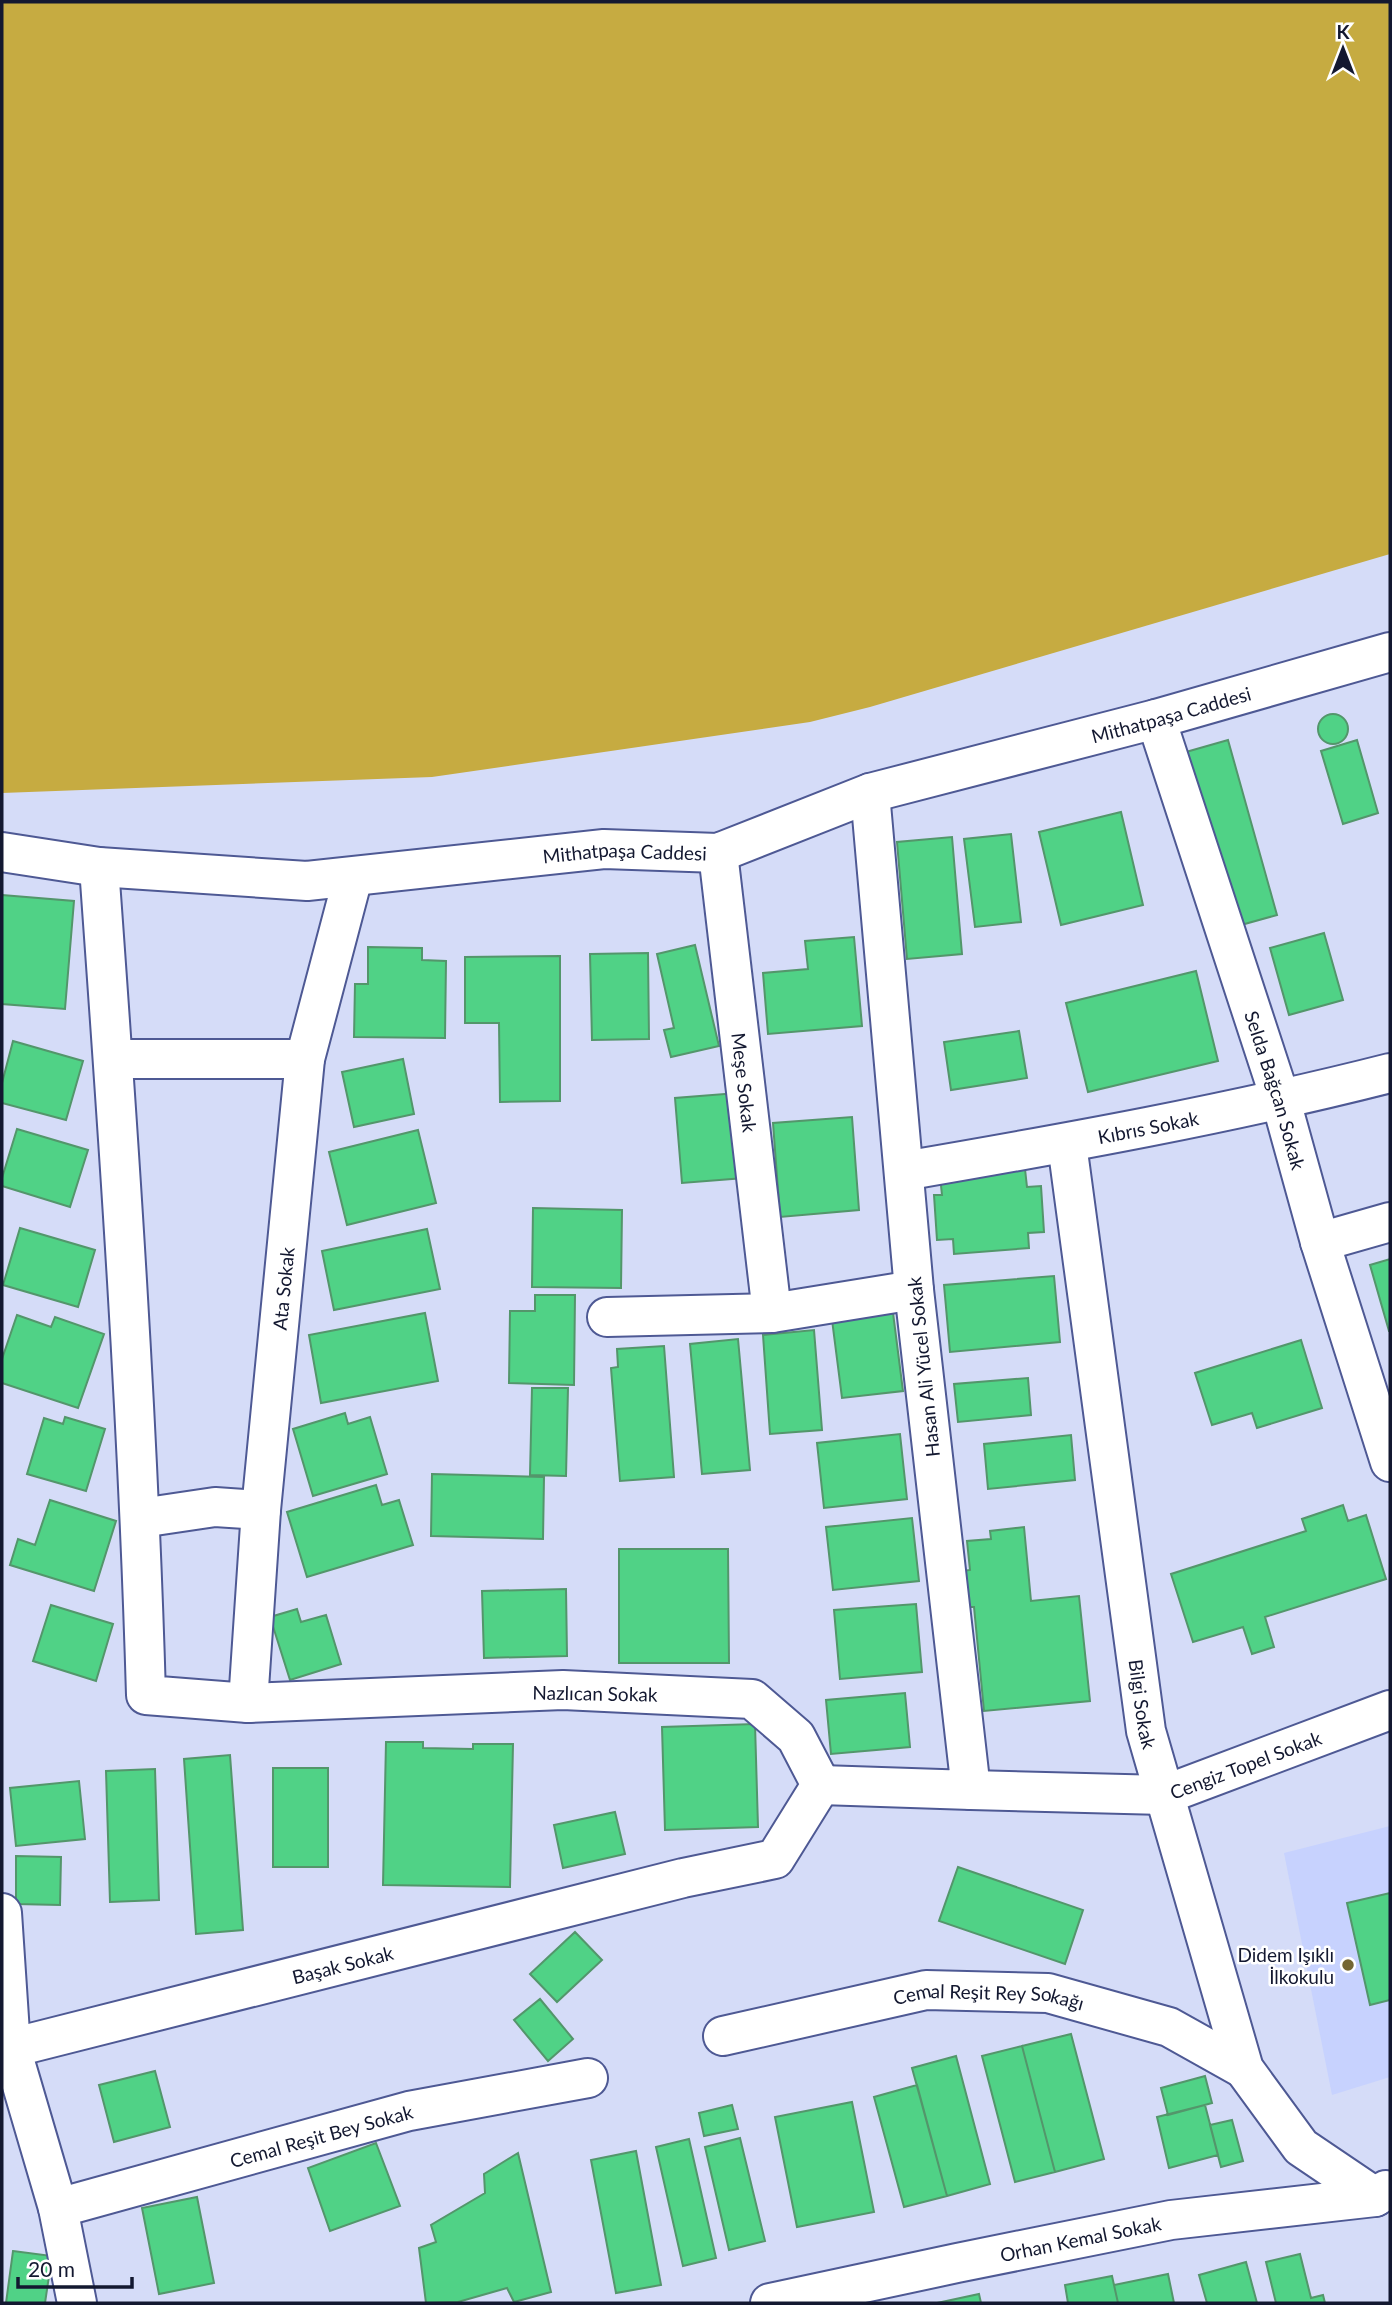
<svg xmlns="http://www.w3.org/2000/svg" width="1392" height="2305" font-family="Lato,sans-serif">
<style>
.built{fill:#c7d2fe}
.water{fill:#c6ab41}
.building{fill:#50d286;stroke:#53966b;stroke-width:2}
.lines{fill:none;stroke-linecap:round;stroke-linejoin:round}
.minor-casing{stroke:#4e5994;stroke-width:42}
.tertiary-casing{stroke:#4e5994;stroke-width:42}
.primary-casing{stroke:#4e5994;stroke-width:42}
.minor{stroke:#fff;stroke-width:38}
.tertiary{stroke:#fff;stroke-width:38}
.primary{stroke:#fff;stroke-width:38}
.poi-dot{fill:#746633;stroke:#fff;stroke-width:2.5}
.labels{text-anchor:middle;dominant-baseline:central;stroke-width:5;stroke-linejoin:round;paint-order:stroke}
.street-label{font-size:19px;fill:#131830;stroke:#fff}
.poi-label{font-size:19px;fill:#131830;stroke:#fff;text-anchor:end}
</style>
<rect width="100%" height="100%" fill="#d5dcf8"/>
<path class="built" d="M 1390,1826 L 1390,2077 L 1332,2095 L 1284,1853 Z"/>
<path class="water" d="M 2,2 L 1390,2 L 1390,554 L 870,707 L 810,722 L 432,777 L 2,793 Z"/>
<path class="building" d="M1318 729a15 15 0 1 1 30 0a15 15 0 1 1-30 0Z
M 1228,740 L 1277,915 L 1234,927 L 1186,752 Z
M 1357,740 L 1378,813 L 1343,824 L 1321,751 Z
M 1121,812 L 1143,905 L 1061,925 L 1039,832 Z
M 1011,834 L 1021,922 L 975,927 L 964,839 Z
M 952,837 L 962,954 L 907,959 L 897,842 Z
M 2,895 L 74,901 L 65,1009 L 2,1004 Z
M 1324,933 L 1343,1000 L 1289,1015 L 1270,948 Z
M 854,937 L 862,1026 L 768,1034 L 763,973 L 808,969 L 805,941 Z
M 695,945 L 719,1046 L 671,1057 L 664,1030 L 674,1028 L 657,954 Z
M 368,947 L 422,948 L 422,960 L 446,961 L 445,1038 L 354,1037 L 355,984 L 368,984 Z
M 648,953 L 649,1039 L 592,1040 L 590,954 Z
M 560,956 L 560,1101 L 500,1102 L 499,1023 L 465,1023 L 465,957 Z
M 1196,971 L 1218,1061 L 1088,1092 L 1066,1003 Z
M 1019,1031 L 1027,1078 L 951,1090 L 944,1042 Z
M 13,1041 L 83,1061 L 66,1120 L 2,1103 L 2,1083 Z
M 403,1059 L 414,1114 L 354,1127 L 342,1072 Z
M 737,1093 L 744,1178 L 682,1183 L 675,1098 Z
M 852,1117 L 859,1210 L 780,1217 L 773,1123 Z
M 17,1129 L 88,1150 L 70,1207 L 2,1186 L 2,1178 Z
M 418,1130 L 436,1203 L 347,1225 L 329,1152 Z
M 1025,1169 L 1027,1187 L 1041,1186 L 1044,1232 L 1028,1233 L 1029,1248 L 954,1254 L 953,1239 L 937,1240 L 934,1195 L 942,1195 L 940,1176 Z
M 533,1208 L 622,1210 L 621,1288 L 532,1287 Z
M 20,1228 L 95,1250 L 78,1307 L 3,1285 Z
M 427,1229 L 440,1289 L 334,1310 L 322,1251 Z
M 1390,1259 L 1390,1331 L 1389,1331 L 1370,1265 Z
M 1054,1276 L 1060,1342 L 950,1352 L 944,1285 Z
M 535,1295 L 575,1295 L 574,1385 L 509,1383 L 510,1311 L 535,1311 Z
M 892,1305 L 903,1391 L 842,1398 L 831,1312 Z
M 425,1313 L 438,1381 L 321,1403 L 309,1335 Z
M 17,1315 L 51,1327 L 55,1317 L 104,1334 L 78,1408 L 2,1383 L 2,1359 Z
M 814,1330 L 822,1430 L 770,1434 L 763,1335 Z
M 738,1339 L 750,1470 L 702,1474 L 690,1344 Z
M 1301,1340 L 1322,1408 L 1257,1428 L 1252,1413 L 1212,1425 L 1195,1373 Z
M 664,1346 L 674,1477 L 620,1481 L 611,1368 L 618,1367 L 617,1349 Z
M 1028,1378 L 1031,1415 L 958,1422 L 954,1384 Z
M 532,1388 L 568,1388 L 566,1476 L 530,1475 Z
M 345,1413 L 348,1424 L 370,1417 L 387,1474 L 313,1496 L 293,1429 Z
M 65,1417 L 105,1429 L 86,1491 L 27,1474 L 44,1418 L 63,1424 Z
M 900,1434 L 907,1499 L 824,1508 L 817,1443 Z
M 1071,1435 L 1075,1480 L 988,1489 L 984,1444 Z
M 432,1474 L 544,1477 L 543,1539 L 431,1536 Z
M 376,1485 L 382,1505 L 399,1500 L 413,1545 L 307,1577 L 287,1512 Z
M 50,1500 L 116,1521 L 94,1591 L 10,1565 L 18,1539 L 35,1545 Z
M 1343,1505 L 1348,1521 L 1366,1515 L 1386,1579 L 1265,1617 L 1274,1647 L 1252,1654 L 1243,1627 L 1193,1642 L 1171,1574 L 1306,1531 L 1302,1519 Z
M 912,1518 L 919,1581 L 833,1590 L 826,1527 Z
M 1024,1527 L 1031,1601 L 1079,1596 L 1090,1701 L 984,1711 L 974,1607 L 966,1607 L 962,1571 L 970,1570 L 967,1541 L 991,1539 L 990,1531 Z
M 619,1549 L 728,1549 L 729,1663 L 619,1663 Z
M 566,1589 L 567,1656 L 484,1658 L 482,1591 Z
M 916,1604 L 922,1672 L 840,1679 L 834,1610 Z
M 51,1605 L 113,1624 L 96,1681 L 33,1661 Z
M 297,1609 L 301,1622 L 326,1615 L 341,1664 L 290,1680 L 270,1617 Z
M 905,1693 L 910,1747 L 831,1754 L 826,1700 Z
M 755,1724 L 758,1827 L 665,1830 L 662,1727 Z
M 386,1742 L 423,1742 L 423,1748 L 473,1749 L 473,1744 L 513,1744 L 510,1887 L 383,1885 Z
M 230,1755 L 243,1930 L 196,1934 L 184,1759 Z
M 273,1768 L 328,1768 L 328,1867 L 273,1867 Z
M 155,1769 L 159,1900 L 110,1902 L 106,1771 Z
M 79,1781 L 85,1839 L 16,1846 L 10,1788 Z
M 615,1812 L 625,1854 L 563,1868 L 554,1825 Z
M 16,1856 L 61,1857 L 60,1905 L 16,1904 Z
M 958,1867 L 1083,1910 L 1065,1964 L 939,1921 Z
M 1390,1893 L 1390,2000 L 1370,2005 L 1347,1903 Z
M 575,1932 L 602,1960 L 557,2002 L 530,1974 Z
M 540,1999 L 573,2039 L 548,2061 L 514,2020 Z
M 1071,2034 L 1104,2159 L 1055,2172 L 1022,2046 Z
M 1022,2046 L 1055,2172 L 1015,2182 L 982,2056 Z
M 956,2056 L 990,2184 L 947,2196 L 912,2068 Z
M 155,2071 L 170,2127 L 114,2142 L 99,2085 Z
M 1205,2076 L 1212,2103 L 1168,2115 L 1161,2088 Z
M 917,2085 L 947,2196 L 904,2207 L 874,2097 Z
M 852,2102 L 874,2212 L 797,2227 L 775,2117 Z
M 732,2105 L 738,2129 L 704,2136 L 699,2113 Z
M 1205,2105 L 1218,2155 L 1169,2168 L 1157,2117 Z
M 1232,2120 L 1243,2161 L 1221,2167 L 1210,2125 Z
M 740,2138 L 765,2241 L 729,2250 L 705,2147 Z
M 689,2139 L 716,2258 L 683,2266 L 656,2147 Z
M 376,2143 L 400,2206 L 330,2231 L 308,2168 Z
M 636,2151 L 661,2285 L 616,2293 L 591,2160 Z
M 518,2153 L 551,2292 L 514,2302 L 507,2288 L 458,2302 L 426,2303 L 419,2248 L 436,2242 L 431,2225 L 485,2193 L 484,2174 Z
M 197,2197 L 214,2283 L 159,2294 L 142,2208 Z
M 13,2251 L 52,2256 L 45,2303 L 6,2303 Z
M 1300,2254 L 1311,2298 L 1323,2295 L 1325,2303 L 1276,2303 L 1266,2262 Z
M 1246,2262 L 1257,2303 L 1207,2303 L 1199,2275 Z
M 1168,2274 L 1174,2303 L 1118,2303 L 1114,2285 Z
M 1112,2276 L 1118,2303 L 1068,2303 L 1065,2285 Z
M 979,2294 L 981,2303 L 937,2303 Z"/>
<g class="lines">
<g class="minor-casing">
<g id="minor">
<path id="s1" d="M 1156,719 L 1281,1101 L 1320,1242 L 1390,1462"/>
<path id="s2" d="M 718,853 L 772,1313"/>
<path d="M 113,1059 L 305,1059"/>
<path id="s3" d="M 1067,1144 L 1146,1731 L 1244,2069 L 1301,2147 L 1375,2197"/>
<path id="s4" d="M 904,1171 C 1067,1143 1229,1114 1390,1073"/>
<path d="M 1320,1242 L 1390,1222"/>
<path d="M 607,1317 L 772,1313 L 914,1290"/>
<path d="M 141,1518 L 215,1507 L 261,1510"/>
<path id="s5" d="M 248,1703 L 261,1510 L 305,1059 L 353,877"/>
<path d="M 821,1785 L 971,1790 L 914,1290 L 870,793"/>
<path id="s6" d="M 971,1790 L 1164,1795 L 1390,1710"/>
<path id="s7" d="M 723,2036 L 926,1990 L 1048,1993 L 1169,2027 L 1244,2069"/>
<path d="M 11,2048 L 58,2208 L 77,2303"/>
<path id="s8" d="M 2,2056 L 11,2048 L 683,1878 L 775,1859 L 821,1785 L 796,1737 L 752,1699 L 563,1690 L 248,1703 L 146,1695 C 138,1419 119,1143 99,867"/>
<path id="s9" d="M 58,2208 L 409,2111 L 588,2078"/>
<path id="s10" d="M 770,2303 L 957,2263 L 1171,2220 L 1375,2197 L 1386,2190"/>
</g>
</g>
<g class="tertiary-casing">
<path id="tertiary" d="M 2,1913 L 11,2048"/>
</g>
<g class="primary-casing">
<g id="primary">
<path id="s11" d="M 2,852 L 99,867 L 307,881 L 604,849 L 718,853 L 870,793 L 1156,719 L 1390,652"/>
</g>
</g>
<use href="#minor" class="minor"/>
<use href="#tertiary" class="tertiary"/>
<use href="#primary" class="primary"/>
</g>
<circle class="poi-dot" cx="1348" cy="1965" r="7"/>
<g class="labels">
<g class="street-label">
<text stroke="none"><textPath href="#s11" startOffset="1194">Mithatpaşa Caddesi</textPath></text>
<text stroke="none"><textPath href="#s11" startOffset="626">Mithatpaşa Caddesi</textPath></text>
<text stroke="none"><textPath href="#s2" startOffset="231">Meşe Sokak</textPath></text>
<text stroke="none"><textPath href="#s1" startOffset="390">Selda Bağcan Sokak</textPath></text>
<text stroke="none"><textPath href="#s4" startOffset="248">Kıbrıs Sokak</textPath></text>
<text stroke="none"><textPath href="#s5" startOffset="416">Ata Sokak</textPath></text>
<text transform="translate(923 1367) rotate(-96)">Hasan Ali Yücel Sokak</text>
<text transform="translate(595 1693) rotate(1)">Nazlıcan Sokak</text>
<text stroke="none"><textPath href="#s3" startOffset="565">Bilgi Sokak</textPath></text>
<text stroke="none"><textPath href="#s6" startOffset="280">Cengiz Topel Sokak</textPath></text>
<text stroke="none"><textPath href="#s8" startOffset="354">Başak Sokak</textPath></text>
<text stroke="none"><textPath href="#s7" startOffset="271">Cemal Reşit Rey Sokağı</textPath></text>
<text stroke="none"><textPath href="#s9" startOffset="273">Cemal Reşit Bey Sokak</textPath></text>
<text stroke="none"><textPath href="#s10" startOffset="317">Orhan Kemal Sokak</textPath></text>
</g>
<g class="poi-label">
<text x="1334" y="1954">Didem Işıklı<tspan x="1334" dy="22">İlkokulu</tspan></text>
</g>
</g>
<rect width="1392" height="2305" fill="none" stroke="#131830" stroke-width="7"/>
<g transform="translate(1343 49)" stroke="#ffffff" stroke-width="5" paint-order="stroke">
<path d="M0-5L12 26L0 18L-12 26Z" fill="#131830"/>
<text y="-10" font-size="19" font-weight="bold" text-anchor="middle" fill="#131830">K</text>
</g>
<path d="M18 2277v10h114v-10" fill="none" stroke="#131830" stroke-width="3.5"/>
<text x="28" y="2277" font-size="21" fill="#131830" stroke="#ffffff" stroke-width="5" paint-order="stroke">20 m</text>
</svg>
